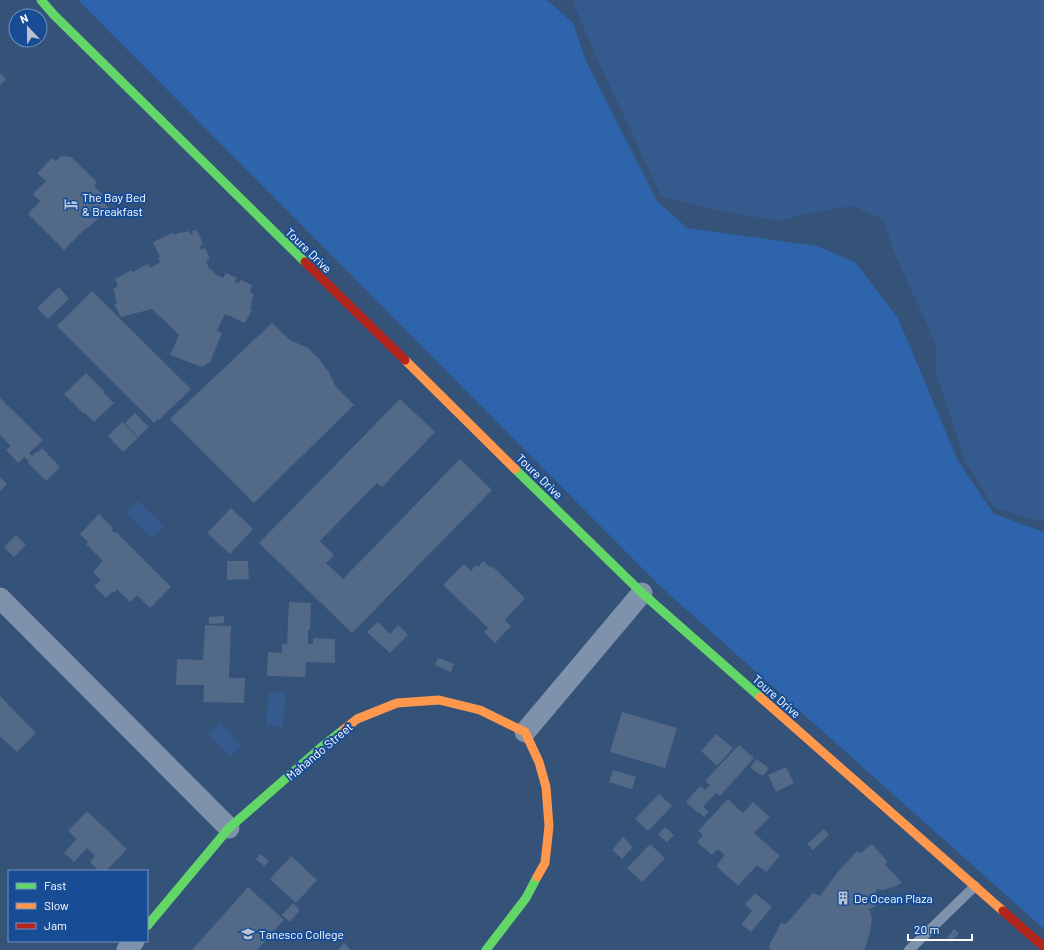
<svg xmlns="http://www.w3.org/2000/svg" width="1044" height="950" font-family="Barlow,sans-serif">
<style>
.green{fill:#2d64ac}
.water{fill:#355a8e}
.building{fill:#526988}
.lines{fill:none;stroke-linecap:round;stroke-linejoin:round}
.lane{stroke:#7f92ab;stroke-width:10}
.street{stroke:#7f92ab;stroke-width:21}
.fast{stroke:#63d668;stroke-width:9}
.slow{stroke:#ff974d;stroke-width:9}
.jam{stroke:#b3261e;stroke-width:9}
.labels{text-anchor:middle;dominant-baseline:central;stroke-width:4;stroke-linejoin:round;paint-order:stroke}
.poi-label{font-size:12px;fill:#fff;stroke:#184d96;text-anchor:start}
.street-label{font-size:12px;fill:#fff;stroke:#184d96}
</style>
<rect width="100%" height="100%" fill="#355279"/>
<path class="green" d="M 78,0 L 547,0 L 573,23 L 586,61 L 657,201 L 687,228 L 817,246 L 855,262 L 898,318 L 958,461 L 994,514 L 1044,532 L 1044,929 L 660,586 Z"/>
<path class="water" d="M 572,0 L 1044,0 L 1044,522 L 994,508 L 965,461 L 936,374 L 936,345 L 894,252 L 883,219 L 852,206 L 805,214 L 781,221 L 725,212 L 661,196 L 595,54 Z
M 138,501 L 164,526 L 152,538 L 126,513 Z
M 269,692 L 286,693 L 283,727 L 266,725 Z
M 220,723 L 242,746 L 230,757 L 208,734 Z"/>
<path class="building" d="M 0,73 L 6,79 L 0,85 Z
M 61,156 L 71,157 L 97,182 L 94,186 L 103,195 L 99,198 L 109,208 L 88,228 L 87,227 L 64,250 L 28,214 L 40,201 L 33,194 L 46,181 L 37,173 L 52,158 L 56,161 Z
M 196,230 L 197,232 L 198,232 L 203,244 L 200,246 L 201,250 L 205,248 L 210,259 L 206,261 L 210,270 L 212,269 L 213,272 L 215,273 L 215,274 L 223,278 L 226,273 L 237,278 L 234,282 L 238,283 L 241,280 L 252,285 L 250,292 L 254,295 L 251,302 L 252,303 L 250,309 L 252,310 L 245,323 L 225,314 L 217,331 L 222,333 L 210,362 L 202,367 L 170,355 L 179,335 L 152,309 L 121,317 L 114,304 L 117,303 L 115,297 L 116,297 L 113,289 L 118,286 L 115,279 L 132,270 L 133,272 L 148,264 L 150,268 L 160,262 L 158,257 L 160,257 L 153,242 L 172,233 L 174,235 L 181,232 L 181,233 L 189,231 L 191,235 L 193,234 L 192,231 Z
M 59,287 L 69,299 L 48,319 L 37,308 Z
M 92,291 L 191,389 L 159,420 L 158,419 L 154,423 L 57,326 Z
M 272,323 L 290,340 L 308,348 L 319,359 L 328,371 L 336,387 L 354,405 L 254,503 L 170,419 Z
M 86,373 L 104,391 L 103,392 L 114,403 L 94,422 L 84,412 L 83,413 L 64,394 Z
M 0,398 L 43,440 L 29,453 L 32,456 L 37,451 L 38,452 L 42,448 L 60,467 L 46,481 L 27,462 L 29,461 L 24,457 L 18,463 L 6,450 L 11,446 L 0,435 Z
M 400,399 L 435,432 L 382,487 L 377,483 L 320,541 L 334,555 L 326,563 L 343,579 L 460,459 L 492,490 L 352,633 L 259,543 Z
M 135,413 L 149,427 L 138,437 L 125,423 Z
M 122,422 L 138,438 L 123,452 L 108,436 Z
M 0,477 L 7,484 L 0,491 Z
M 231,508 L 253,529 L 230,554 L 207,533 Z
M 99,514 L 113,528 L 111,530 L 115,533 L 116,532 L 171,587 L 150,608 L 137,595 L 130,602 L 117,589 L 114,593 L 113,591 L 106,598 L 94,586 L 101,580 L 93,572 L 103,561 L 86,544 L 88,542 L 80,534 Z
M 16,535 L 26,545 L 14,557 L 4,547 Z
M 227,561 L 248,561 L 249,579 L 227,580 Z
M 483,561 L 491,568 L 492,566 L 525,598 L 505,620 L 511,626 L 495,643 L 484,632 L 488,628 L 443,585 L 464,564 L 471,571 L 476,565 L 478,567 Z
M 289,602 L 311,603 L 310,630 L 308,630 L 308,644 L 313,644 L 313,638 L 335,639 L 335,663 L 306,662 L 305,677 L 267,676 L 268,652 L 282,653 L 282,644 L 287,644 Z
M 224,616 L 224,623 L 209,624 L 209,617 Z
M 378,622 L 390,634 L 398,625 L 408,635 L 390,653 L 367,632 Z
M 205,625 L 231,626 L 229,678 L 245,678 L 244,703 L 203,702 L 204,685 L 176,685 L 177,659 L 203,660 Z
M 438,658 L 454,664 L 451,672 L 435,665 Z
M 0,696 L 36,733 L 17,752 L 0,736 Z
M 622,712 L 677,728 L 665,768 L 610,752 Z
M 716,734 L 733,748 L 717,766 L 701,751 Z
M 739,745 L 754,758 L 720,796 L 716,793 L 703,807 L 709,812 L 704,817 L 699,812 L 698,813 L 686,802 L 700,786 L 705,790 L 710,785 L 705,781 Z
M 756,759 L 769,768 L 763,776 L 750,768 Z
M 786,767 L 794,783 L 776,792 L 768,775 Z
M 613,770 L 636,777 L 632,789 L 609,782 Z
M 659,794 L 672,806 L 648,831 L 635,819 Z
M 728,799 L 743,813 L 753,802 L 770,817 L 754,833 L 780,856 L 766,872 L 757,865 L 738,886 L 716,866 L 725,855 L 718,849 L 712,855 L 697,842 L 703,835 L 698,831 Z
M 87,811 L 127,849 L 106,871 L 99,871 L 90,862 L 95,856 L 87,848 L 74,862 L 64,853 L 77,839 L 68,831 Z
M 665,827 L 674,835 L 667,842 L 658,835 Z
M 824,829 L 829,835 L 813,850 L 807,844 Z
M 623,837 L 633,847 L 622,859 L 612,850 Z
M 650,844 L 665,858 L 642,882 L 627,868 Z
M 872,844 L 888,862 L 885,864 L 902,883 L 896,886 L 883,890 L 877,889 L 874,895 L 880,900 L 874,907 L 869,909 L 872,918 L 870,933 L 864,950 L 770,950 L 769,946 L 781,923 L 786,924 L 813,893 L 820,896 L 837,873 L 857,851 L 860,853 Z
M 260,854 L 269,861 L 264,866 L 256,859 Z
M 291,856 L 317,880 L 296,903 L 270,879 Z
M 248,887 L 284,920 L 257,950 L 192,950 Z
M 755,893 L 772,907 L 751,932 L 741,924 L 752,911 L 745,904 Z
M 293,903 L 300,910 L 290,922 L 282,915 Z
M 954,929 L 959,933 L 952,942 L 947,938 Z
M 344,943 L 351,950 L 338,950 Z"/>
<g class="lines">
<path class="lane" d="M 909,950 L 975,886"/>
<path class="street" d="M 0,598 L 229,828
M 525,732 L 642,593
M 127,950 L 134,941"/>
<path class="fast" d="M 41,0 L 54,15 L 305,262
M 515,469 L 642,593 L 760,697
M 147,926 L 229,828 L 324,745 L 343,730
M 486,950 L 526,898 L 537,877"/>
<path class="slow" d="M 405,360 L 515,469
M 760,697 L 1003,911
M 343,730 L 357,719 L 397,703 L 439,700 L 480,710 L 525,732 L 539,762 L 546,787 L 549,826 L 545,863 L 537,877"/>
<path class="jam" d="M 305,262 L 405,360
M 1003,911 L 1044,947"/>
</g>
<defs>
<g id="hotel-bare" transform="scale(1.08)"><path d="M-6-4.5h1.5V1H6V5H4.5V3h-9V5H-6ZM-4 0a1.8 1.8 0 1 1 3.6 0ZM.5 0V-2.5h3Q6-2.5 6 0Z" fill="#b8c2d0" stroke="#184d96" stroke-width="2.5" paint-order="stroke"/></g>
<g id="building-bare" transform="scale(1.08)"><path d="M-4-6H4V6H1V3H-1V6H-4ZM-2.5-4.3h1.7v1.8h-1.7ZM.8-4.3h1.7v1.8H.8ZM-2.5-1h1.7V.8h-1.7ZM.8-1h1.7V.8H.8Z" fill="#b8c2d0" stroke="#184d96" stroke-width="2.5" paint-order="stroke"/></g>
<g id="university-bare" transform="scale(1.08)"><path d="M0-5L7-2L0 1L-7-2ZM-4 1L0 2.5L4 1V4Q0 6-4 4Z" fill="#b8c2d0" stroke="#184d96" stroke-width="2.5" paint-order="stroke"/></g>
</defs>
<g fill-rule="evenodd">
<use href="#hotel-bare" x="71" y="204"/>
<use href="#building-bare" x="843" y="898"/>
<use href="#university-bare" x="248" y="934"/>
</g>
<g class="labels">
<g class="poi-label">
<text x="82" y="197">The Bay Bed<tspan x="82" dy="14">&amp; Breakfast</tspan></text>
<text x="854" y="898">De Ocean Plaza</text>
<text x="259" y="934">Tanesco College</text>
</g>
<g class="street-label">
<text transform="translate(309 250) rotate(44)">Toure Drive</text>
<text transform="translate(540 476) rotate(44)">Toure Drive</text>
<text transform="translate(777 696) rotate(41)">Toure Drive</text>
<text transform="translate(319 751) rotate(-40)">Mahando Street</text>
</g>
</g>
<rect x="8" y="870" width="140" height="72" fill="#184d96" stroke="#7494c0"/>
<rect x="16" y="883" width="20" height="6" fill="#63d668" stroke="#7494c0"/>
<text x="44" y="890" font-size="12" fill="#ffffff">Fast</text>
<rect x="16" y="903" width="20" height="6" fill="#ff974d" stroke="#7494c0"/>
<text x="44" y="910" font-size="12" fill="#ffffff">Slow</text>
<rect x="16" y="923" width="20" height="6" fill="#b3261e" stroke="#7494c0"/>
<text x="44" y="930" font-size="12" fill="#ffffff">Jam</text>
<g transform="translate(28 28) rotate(338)"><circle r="19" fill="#184d96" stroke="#7494c0"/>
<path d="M0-3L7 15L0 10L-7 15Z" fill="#b8c2d0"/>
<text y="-6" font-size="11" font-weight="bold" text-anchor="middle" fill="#ffffff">N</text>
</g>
<path d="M908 934v6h64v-6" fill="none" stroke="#ffffff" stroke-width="2"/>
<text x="914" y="934" font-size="12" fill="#ffffff" stroke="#184d96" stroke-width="3" paint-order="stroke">20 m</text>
</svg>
